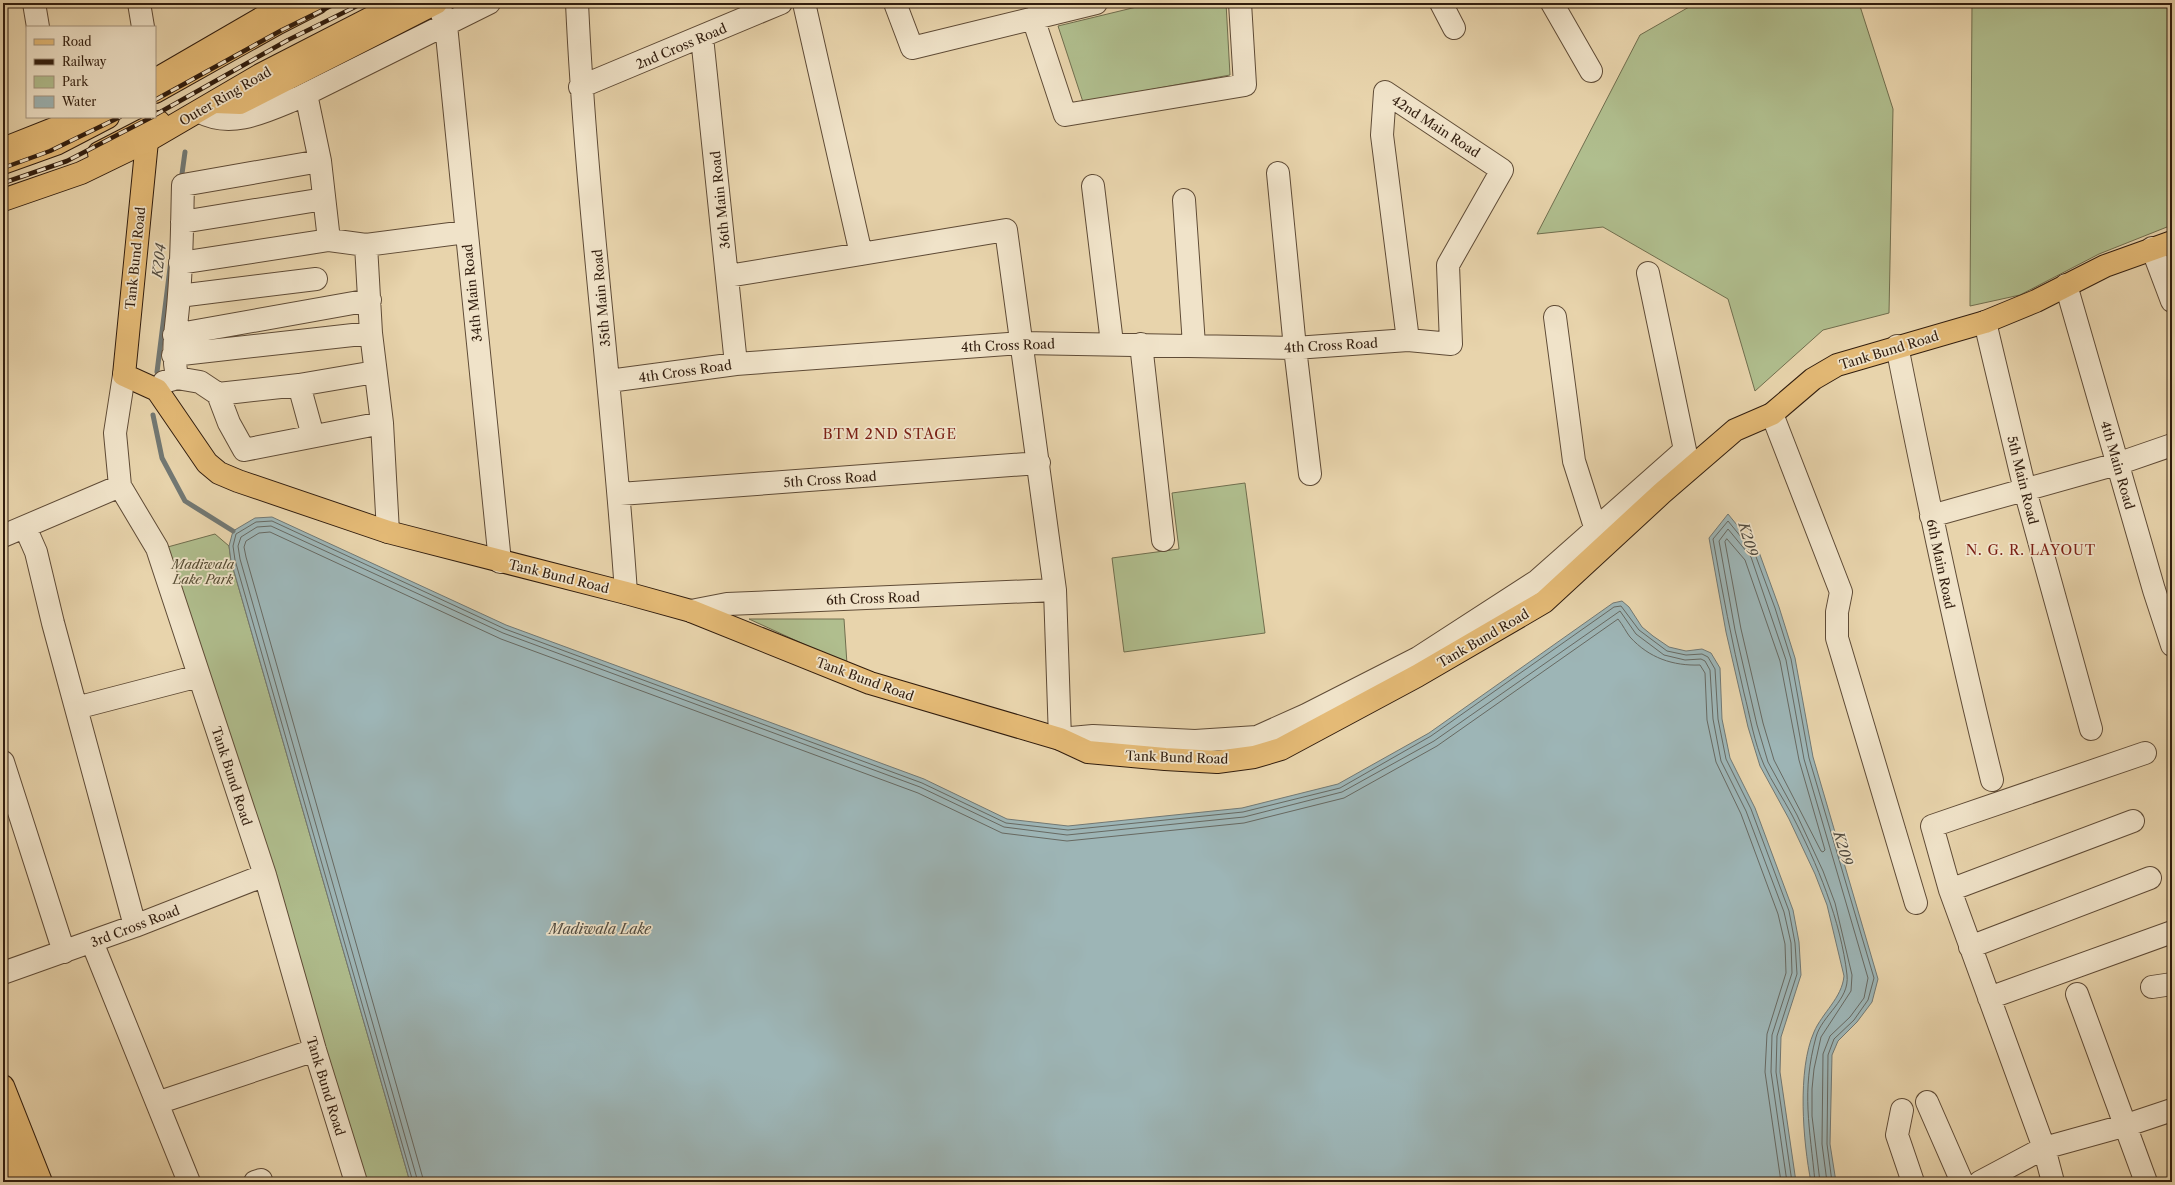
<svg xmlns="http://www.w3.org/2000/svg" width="2175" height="1185" font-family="'Libre Caslon Text',serif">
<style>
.green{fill:#b0be8e;stroke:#706e4e}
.water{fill:#9db5b6;stroke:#727873}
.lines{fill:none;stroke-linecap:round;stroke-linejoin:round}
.shore{stroke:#676962;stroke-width:1}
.stream{stroke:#727873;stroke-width:5}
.minor-casing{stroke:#5f4b36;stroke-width:24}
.major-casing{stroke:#311d0e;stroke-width:24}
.highway-casing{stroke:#311d0e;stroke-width:24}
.minor{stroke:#f0e3c9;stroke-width:22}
.major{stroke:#e4ba76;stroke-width:22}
.highway{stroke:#e4ba76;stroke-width:22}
.rail-casing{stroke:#311d0e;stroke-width:4.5}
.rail{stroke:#f0e3c9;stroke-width:3;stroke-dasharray:9;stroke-linecap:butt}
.labels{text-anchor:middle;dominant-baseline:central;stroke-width:3.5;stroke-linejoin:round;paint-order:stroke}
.street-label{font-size:13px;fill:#311d0e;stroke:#f0e3c9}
.park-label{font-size:13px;font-style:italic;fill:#574d34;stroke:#f0e3c9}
.water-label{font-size:14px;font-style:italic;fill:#514b40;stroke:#f0e3c9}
.neighbourhood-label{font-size:14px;letter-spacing:1px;fill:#7a1f14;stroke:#f0e3c9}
</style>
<rect width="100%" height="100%" fill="#e8d4ac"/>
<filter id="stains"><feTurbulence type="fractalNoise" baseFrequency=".005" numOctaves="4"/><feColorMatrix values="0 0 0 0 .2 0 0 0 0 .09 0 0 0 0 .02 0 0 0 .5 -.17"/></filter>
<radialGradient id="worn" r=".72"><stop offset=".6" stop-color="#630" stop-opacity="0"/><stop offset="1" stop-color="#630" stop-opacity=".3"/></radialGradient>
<path class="green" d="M 1153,3 L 1226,3 L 1230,75 L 1083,102 L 1058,26 Z
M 1696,3 L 1859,3 L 1893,109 L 1889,313 L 1823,330 L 1755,391 L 1728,299 L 1603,227 L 1537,234 L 1640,35 Z
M 1972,3 L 2172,3 L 2172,225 L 2099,254 L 2020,295 L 1970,306 Z
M 1245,483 L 1265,633 L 1124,652 L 1112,558 L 1179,549 L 1172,493 Z
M 215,534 L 229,546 L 231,561 L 410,1182 L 365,1182 L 164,548 Z
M 749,619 L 844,619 L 847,664 Z"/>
<path class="water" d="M 1728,514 L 1759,552 L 1779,607 L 1795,658 L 1813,757 L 1878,979 L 1872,1002 L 1857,1022 L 1838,1041 L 1832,1055 L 1830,1144 L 1836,1182 L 1811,1182 C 1803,1142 1797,1070 1814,1032 C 1822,1013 1842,998 1844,976 L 1827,905 L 1815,874 L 1789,819 L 1760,766 L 1748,727 L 1726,632 L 1709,538 Z
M 272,517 L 506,625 L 924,779 L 1007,819 L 1068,826 L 1242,808 L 1338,784 L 1429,733 L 1613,603 L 1622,601 L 1629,607 L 1642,627 L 1653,636 L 1669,647 L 1686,651 L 1702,649 L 1711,653 L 1720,668 L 1722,719 L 1730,758 L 1755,808 L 1793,910 L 1799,942 L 1801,975 L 1781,1037 L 1780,1072 L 1796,1182 L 410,1182 L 231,561 L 229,546 L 233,531 L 255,518 Z"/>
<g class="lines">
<path class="shore" d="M 1727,539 L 1745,560 L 1780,661 L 1799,760 L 1825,850 L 1823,852 L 1821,851 L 1774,760 L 1763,723 L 1741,629 L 1725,542 Z
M 413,1182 L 235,560 L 233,546 L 236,534 L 256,522 L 272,521 L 505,629 L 922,783 L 1006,823 L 1068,830 L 1243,812 L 1340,788 L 1431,736 L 1614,607 L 1621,606 L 1639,630 L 1667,651 L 1686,655 L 1702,654 L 1708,657 L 1715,669 L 1718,719 L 1726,759 L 1751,809 L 1789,911 L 1795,943 L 1797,974 L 1777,1036 L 1776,1072 L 1792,1182
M 418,1182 L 240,559 L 238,546 L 241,537 L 257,527 L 271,526 L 503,633 L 920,787 L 1004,827 L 1067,835 L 1244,817 L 1342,792 L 1434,741 L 1620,611 L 1636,634 L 1664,655 L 1685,660 L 1701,659 L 1705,661 L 1710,670 L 1713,719 L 1721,761 L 1746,811 L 1784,912 L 1791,943 L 1792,973 L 1772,1035 L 1771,1072 L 1787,1182
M 424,1182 L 246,557 L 244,547 L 246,541 L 259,533 L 270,532 L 501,639 L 918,793 L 1002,833 L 1067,841 L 1244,823 L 1344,798 L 1437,746 L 1618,619 C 1623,625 1626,632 1630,637 C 1649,658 1673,666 1700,665 L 1705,673 L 1707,720 L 1716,762 L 1741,814 L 1778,914 L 1785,944 L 1786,973 L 1767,1034 L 1765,1072 L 1781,1182
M 1815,1182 C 1810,1128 1801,1092 1816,1037 C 1822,1015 1850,1000 1847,975 C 1841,921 1817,863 1792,815 C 1783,798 1772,782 1764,765 C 1754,742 1750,716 1744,693 C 1732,642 1722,591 1713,539 L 1728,521 L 1755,554 L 1775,608 L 1791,659 L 1809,758 L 1874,978 L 1868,1000 L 1854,1020 L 1834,1039 L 1828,1055 L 1827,1144 L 1832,1182
M 1820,1182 L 1812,1116 L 1812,1089 L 1814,1069 L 1821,1037 L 1851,991 L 1852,975 L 1835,903 L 1823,871 L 1797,815 L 1768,762 L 1757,725 L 1735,630 L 1719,541 L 1728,529 L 1751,557 L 1786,660 L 1804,759 L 1868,978 L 1864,998 L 1850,1017 L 1830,1036 L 1823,1054 L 1822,1144 L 1827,1182"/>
<path class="stream" d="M 181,181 L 185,152
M 157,372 L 171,260
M 153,415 L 162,458 L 185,501 L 233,531"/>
<g class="minor-casing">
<path id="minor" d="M 34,3 L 38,27
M 139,3 L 143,27
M 438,3 L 446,25 L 500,562
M 577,3 C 586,200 613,396 626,593
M 804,3 L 861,254
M 895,3 L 912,48 L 1096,3
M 1441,3 L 1454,28
M 1552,3 L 1591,71
M 1033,18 L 1065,115 L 1245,85 L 1240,3
M 702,37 L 736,364
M 580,87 L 781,3
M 306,94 L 320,161 L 329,240
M 200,112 C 232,129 266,111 298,98 L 489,3
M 1278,173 L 1295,348 L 1310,474
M 1093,186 L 1112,343
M 1184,200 L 1194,345
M 182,222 L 324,199
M 2152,248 L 2172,301
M 180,263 L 329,240 L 366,245
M 728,276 L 1006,230 L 1055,590 L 1060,739 L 1093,736 L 1195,741 L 1257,737 L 1306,715 L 1418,658 L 1537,581 L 1685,450 L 1648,273
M 2066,285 L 2154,590 L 2172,645
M 179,296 L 316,279
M 1555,317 L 1574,461 L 1596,530
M 1985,322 L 2025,490 L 2091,729
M 174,335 L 370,300
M 1141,344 L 1163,540
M 1897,346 C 1926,492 1956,636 1992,780
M 173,355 L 371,333
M 124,375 L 115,433 L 120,486 L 157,548 L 265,875 L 315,1050 L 356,1182
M 177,378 C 171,344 177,328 179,295 C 182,259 182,222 183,185 L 320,161
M 609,381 L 736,364 L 1022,343 L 1295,348 L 1408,340 L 1451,344 L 1448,265 L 1502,170 L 1385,92 L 1382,135 L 1408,340
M 164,382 L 177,378 L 200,382 L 218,394 L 299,385 L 375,372
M 299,385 L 313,436
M 218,394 L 229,423 L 244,450 L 382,423
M 1772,414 L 1841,592 L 1837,612 L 1837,638 L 1916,903
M 620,494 L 1039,463
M 1931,516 L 2117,464 L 2172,445
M 25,527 L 36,552 L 53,623 L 135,926
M 388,532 L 382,423 L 371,333 L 366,245 L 466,232
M 3,536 L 120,486
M 691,611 L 727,604 L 1055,590
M 76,708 L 199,676
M 3,762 L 64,952
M 1950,890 L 2133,821
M 92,942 L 189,1182
M 1970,947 L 2150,878
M 3,973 L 135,926 L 265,875
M 2152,987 L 2172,984
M 2077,994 L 2146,1182
M 1989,998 L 2172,932
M 1927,1102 L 1962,1182
M 157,1103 L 315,1050
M 1902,1110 L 1897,1135 L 1913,1182
M 255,1182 L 261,1180
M 1980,1182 L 2044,1148 L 1950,890 L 1932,826 L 2145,753
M 2053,1182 L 2044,1148 L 2127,1125 L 2172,1110"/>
</g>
<g class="major-casing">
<path id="major" d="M 155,92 L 278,23 L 317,3
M 215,102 L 240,103 L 436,3
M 147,141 L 124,375 L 157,390 L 207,463 L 219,473 L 238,481 L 388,532 L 626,593 L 691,611 L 870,683 L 1060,739 L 1088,752 L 1165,759 L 1217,762 L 1254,757 L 1281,749 L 1417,676 L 1544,602 L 1662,493 L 1735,430 L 1772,414 L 1813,379 L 1837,365 L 1985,322 L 2036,301 L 2105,266 L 2172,242
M 99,153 L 159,122
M 3,163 L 56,144 L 108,117
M 3,1086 L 41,1182
M 3,1135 L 22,1182"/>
</g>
<g class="highway-casing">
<path id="highway" d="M 155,80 L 267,15 L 293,3
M 3,149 L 56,128 L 80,117
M 3,200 L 81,173 L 147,141 L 260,75 L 400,3"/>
</g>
<use href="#minor" class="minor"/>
<use href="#major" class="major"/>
<use href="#highway" class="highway"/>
<g class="rail-casing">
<path id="rail" d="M 155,100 L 282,30 L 337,3
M 155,115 L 288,40 L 363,3
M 3,168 L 50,151 L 120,117
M 3,183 L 67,161 L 152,117"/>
</g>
<use href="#rail" class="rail"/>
</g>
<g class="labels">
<g class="street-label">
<text transform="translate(681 46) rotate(-23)">2nd Cross Road</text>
<text transform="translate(225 96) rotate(-30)">Outer Ring Road</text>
<text transform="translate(1436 126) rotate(33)">42nd Main Road</text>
<text transform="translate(720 200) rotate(-96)">36th Main Road</text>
<text transform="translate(135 258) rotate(-84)">Tank Bund Road</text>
<text transform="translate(472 293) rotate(-96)">34th Main Road</text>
<text transform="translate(601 298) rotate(-95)">35th Main Road</text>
<text transform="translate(1008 345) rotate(-2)">4th Cross Road</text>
<text transform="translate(1331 345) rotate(-3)">4th Cross Road</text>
<text transform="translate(1889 350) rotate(-17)">Tank Bund Road</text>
<text transform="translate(685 371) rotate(-8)">4th Cross Road</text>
<text transform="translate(2118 465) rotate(74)">4th Main Road</text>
<text transform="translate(830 479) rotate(-4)">5th Cross Road</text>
<text transform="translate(2023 480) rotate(76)">5th Main Road</text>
<text transform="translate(1941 564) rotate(78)">6th Main Road</text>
<text transform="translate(559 576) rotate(14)">Tank Bund Road</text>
<text transform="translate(873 598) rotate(-2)">6th Cross Road</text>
<text transform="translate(1483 638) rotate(-30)">Tank Bund Road</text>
<text transform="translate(865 679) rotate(20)">Tank Bund Road</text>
<text transform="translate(1177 757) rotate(2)">Tank Bund Road</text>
<text transform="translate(232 776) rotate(72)">Tank Bund Road</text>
<text transform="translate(135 926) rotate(-21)">3rd Cross Road</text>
<text transform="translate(326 1086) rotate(73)">Tank Bund Road</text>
</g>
<g class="park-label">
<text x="203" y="564">Madiwala<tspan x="203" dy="15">Lake Park</tspan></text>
</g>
<g class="water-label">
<text transform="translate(159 261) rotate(-83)">K204</text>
<text transform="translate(1748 539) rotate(73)">K209</text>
<text transform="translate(1843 848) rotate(73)">K209</text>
<text x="600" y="929">Madiwala Lake</text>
</g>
<g class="neighbourhood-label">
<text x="890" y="434">BTM 2ND STAGE</text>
<text x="2031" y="550">N. G. R. LAYOUT</text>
</g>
</g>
<rect width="2175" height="1185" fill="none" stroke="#e8d4ac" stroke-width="16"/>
<rect x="4" y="4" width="2167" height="1177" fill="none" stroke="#311d0e" stroke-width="2"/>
<rect x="8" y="8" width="2159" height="1169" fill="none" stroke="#311d0e"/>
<rect x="26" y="26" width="130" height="92" fill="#f0e3c9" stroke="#a4947e"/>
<rect x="34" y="39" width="20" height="6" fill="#e4ba76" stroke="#a4947e"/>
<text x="62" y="46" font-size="12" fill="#311d0e">Road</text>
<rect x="34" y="59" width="20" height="6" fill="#311d0e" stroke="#a4947e"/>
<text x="62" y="66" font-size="12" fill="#311d0e">Railway</text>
<rect x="34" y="76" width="20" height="12" fill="#b0be8e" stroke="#a4947e"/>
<text x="62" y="86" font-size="12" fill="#311d0e">Park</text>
<rect x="34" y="96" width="20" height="12" fill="#9db5b6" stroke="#a4947e"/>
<text x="62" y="106" font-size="12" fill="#311d0e">Water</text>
<rect width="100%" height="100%" filter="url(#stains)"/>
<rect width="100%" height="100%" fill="url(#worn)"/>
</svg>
